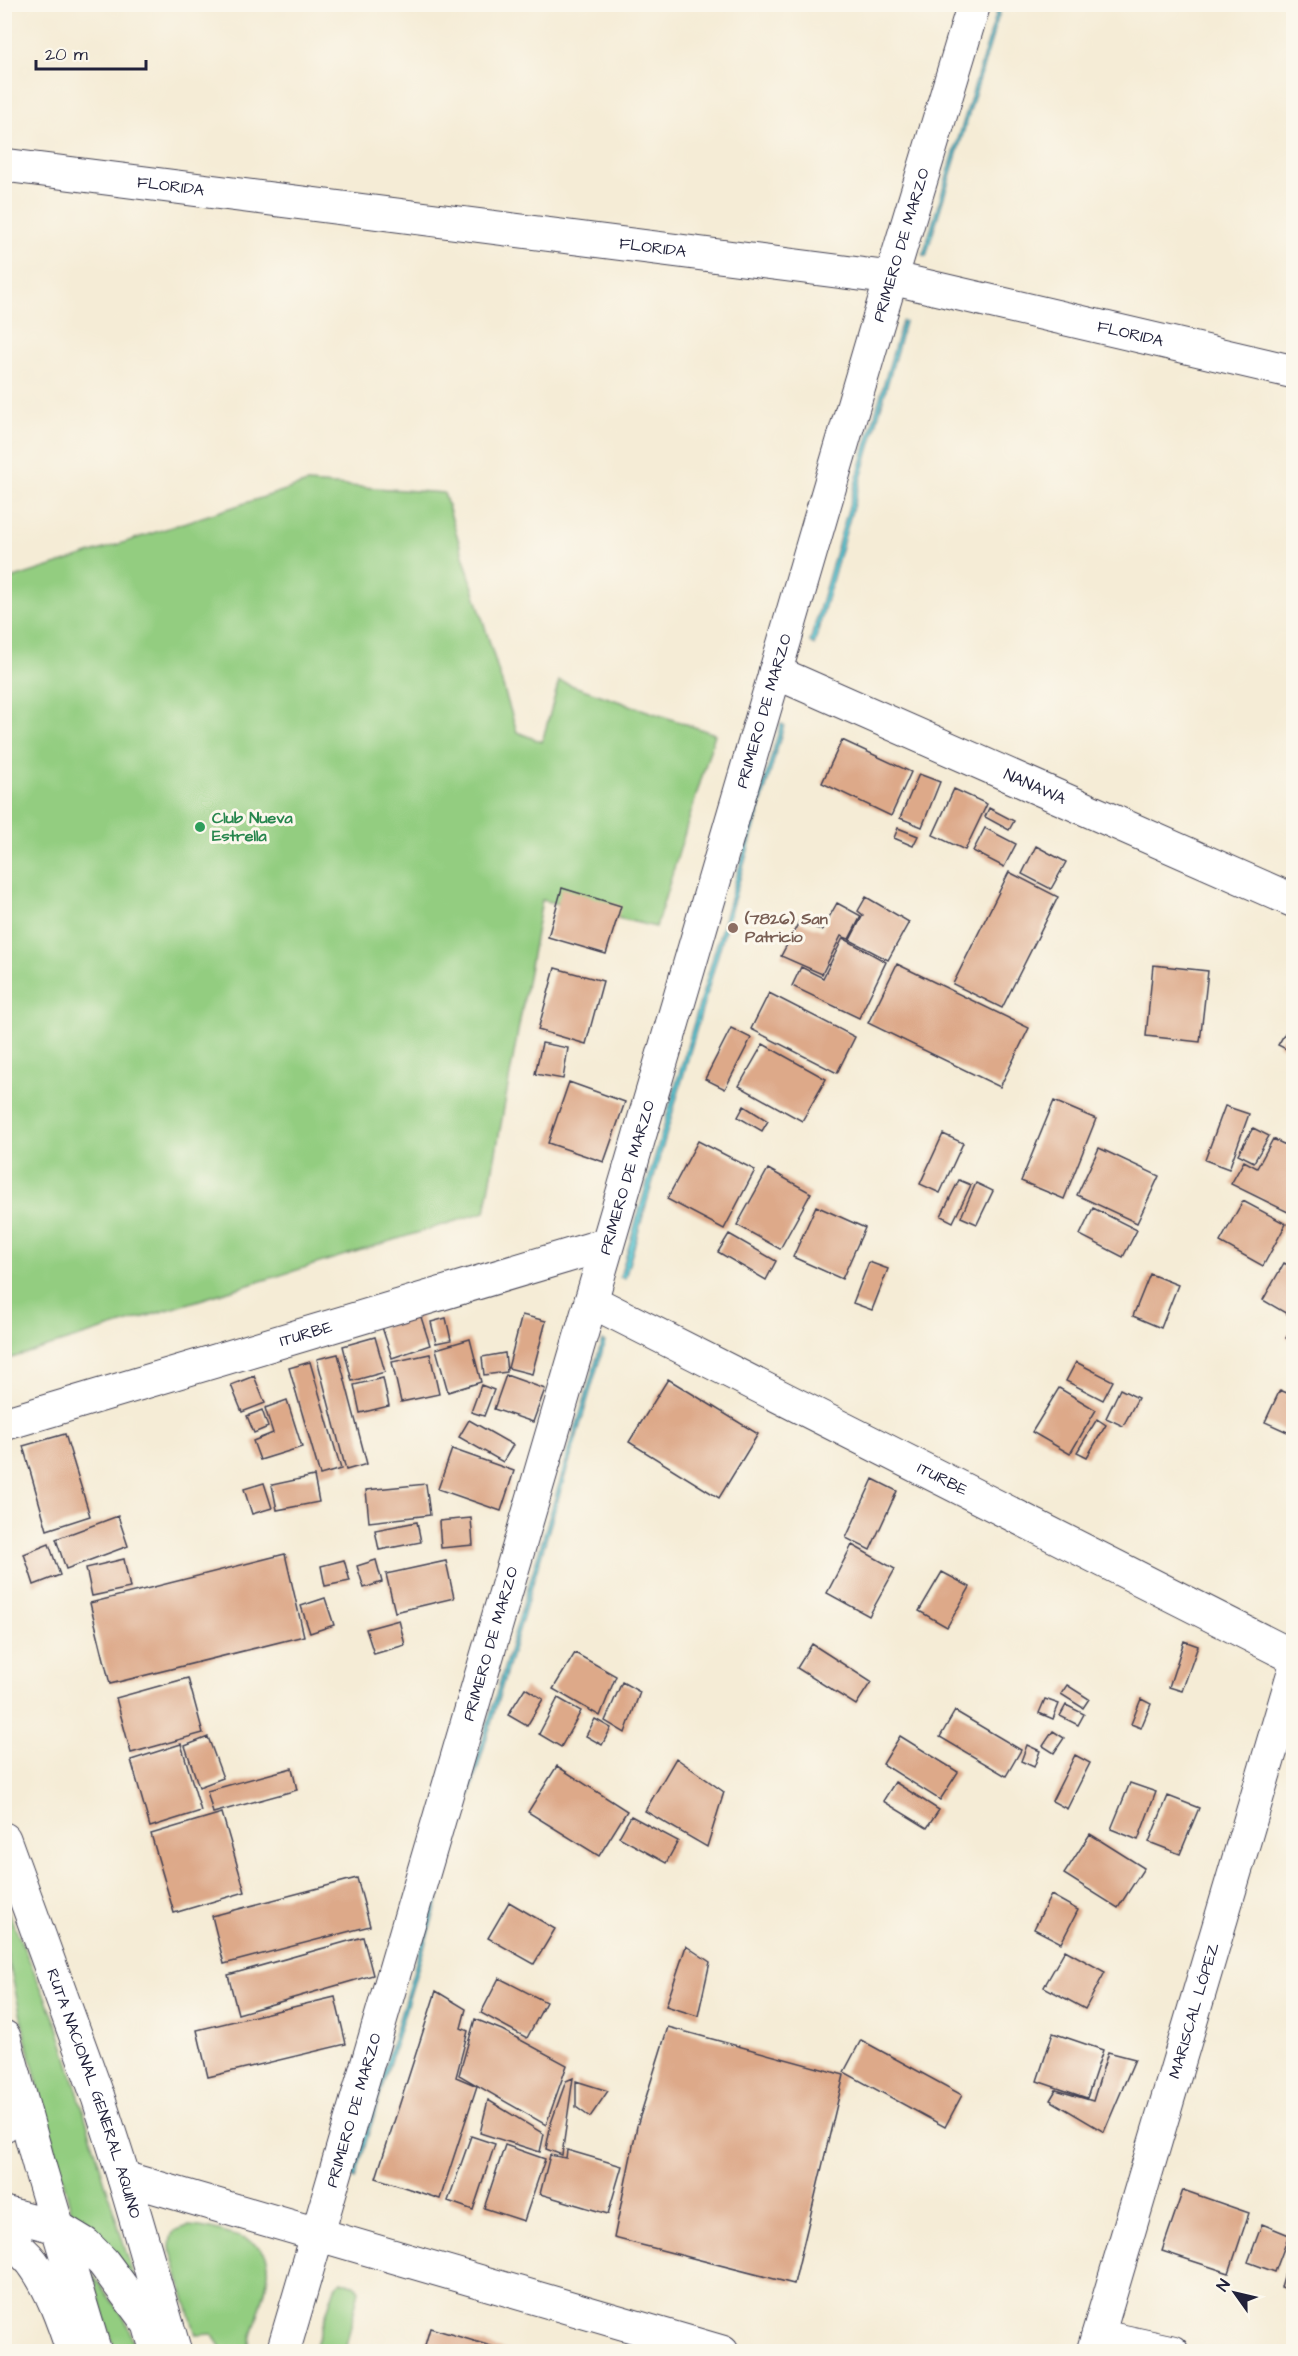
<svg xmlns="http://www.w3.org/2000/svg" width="1298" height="2356" font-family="'Architects Daughter',sans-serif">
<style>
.green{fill:#93cd80;stroke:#5a785e;stroke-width:1.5}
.water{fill:#5ecad4;stroke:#407688;stroke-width:1.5}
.building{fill:#dda989}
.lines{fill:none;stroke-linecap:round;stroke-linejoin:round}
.minor-casing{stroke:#424052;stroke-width:35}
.tertiary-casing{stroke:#424052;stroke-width:35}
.motorway-casing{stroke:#424052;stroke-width:35}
.minor{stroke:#fff;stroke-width:33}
.tertiary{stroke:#fff;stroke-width:33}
.motorway{stroke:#fff;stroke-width:33}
.leisure-dot{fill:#2e9e5b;stroke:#fbf7ec;stroke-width:2}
.education-dot{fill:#8d6e63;stroke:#fbf7ec;stroke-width:2}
.labels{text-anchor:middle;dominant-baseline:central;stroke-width:6;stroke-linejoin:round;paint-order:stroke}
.street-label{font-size:16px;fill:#22223b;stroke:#fbf7ec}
.leisure-label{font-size:16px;font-weight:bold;fill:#27864d;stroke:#fbf7ec;text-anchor:start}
.education-label{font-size:16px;font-weight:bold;fill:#785e54;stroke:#fbf7ec;text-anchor:start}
</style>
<rect width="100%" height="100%" fill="#fbf7ec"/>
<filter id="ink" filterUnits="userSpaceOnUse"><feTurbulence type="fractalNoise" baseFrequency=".0167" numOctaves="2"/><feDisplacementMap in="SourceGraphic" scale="12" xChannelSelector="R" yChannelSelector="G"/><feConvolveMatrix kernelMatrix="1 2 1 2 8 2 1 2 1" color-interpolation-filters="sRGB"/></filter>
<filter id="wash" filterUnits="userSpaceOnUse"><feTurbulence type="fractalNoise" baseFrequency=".008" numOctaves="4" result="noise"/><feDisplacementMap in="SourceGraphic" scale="24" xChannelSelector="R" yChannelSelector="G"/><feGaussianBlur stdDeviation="1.35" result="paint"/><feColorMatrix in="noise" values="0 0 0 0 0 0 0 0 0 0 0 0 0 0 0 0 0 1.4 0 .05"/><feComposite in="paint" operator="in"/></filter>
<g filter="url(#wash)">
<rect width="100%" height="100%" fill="#f5ecd6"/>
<path class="green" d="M 307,483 L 444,493 L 517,732 L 542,742 L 559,681 L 715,734 L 656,927 L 542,900 L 485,1212 L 5,1360 L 5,581 Z
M 4,1902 L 58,2027 L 136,2285 L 75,2217 L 71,2210 L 26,2040 L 5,1944 Z
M 188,2226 C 202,2226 215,2230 229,2234 C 274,2245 273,2263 262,2302 C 257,2319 252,2335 248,2351 L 223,2351 L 212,2334 L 196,2335 L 170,2248 L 171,2237 L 174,2231 Z
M 91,2272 L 126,2321 L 136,2351 L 115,2351 Z
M 341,2281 L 356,2286 L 359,2290 L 345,2351 L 314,2351 L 335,2287 Z"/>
<path class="water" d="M 999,5 L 1002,5 L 926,256 L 923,255 Z
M 902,321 L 905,322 L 814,645 L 810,642 Z
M 781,724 L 784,725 L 625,1278 L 620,1277 Z
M 602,1341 L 605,1342 L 355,2179 L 352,2177 Z"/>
<g id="blocks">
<path class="building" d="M 842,740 L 911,772 L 891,816 L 822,783 Z
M 919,774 L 940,782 L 922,827 L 900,818 Z
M 954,789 L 987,804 L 965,850 L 933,835 Z
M 989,808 L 1014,821 L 1009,830 L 985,817 Z
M 898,828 L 918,836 L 913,846 L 894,838 Z
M 985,828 L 1016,844 L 1004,867 L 973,851 Z
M 1036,846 L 1066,862 L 1051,889 L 1022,874 Z
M 1009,872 L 1058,897 L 1002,1008 L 953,984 Z
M 562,888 L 621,906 L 606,954 L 548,937 Z
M 866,897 L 909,922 L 888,960 L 850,940 L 863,915 L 858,911 Z
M 837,903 L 861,916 L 849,939 L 841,936 L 822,974 L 781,956 L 799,922 L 822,930 Z
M 843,938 L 886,962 L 859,1018 L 792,986 L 801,967 L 823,978 Z
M 897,964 L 1029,1028 L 1000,1087 L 868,1023 Z
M 1153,965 L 1208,971 L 1200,1042 L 1146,1036 Z
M 555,968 L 603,981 L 586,1044 L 538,1030 Z
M 769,993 L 855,1037 L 837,1073 L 751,1029 Z
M 1294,1018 L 1294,1053 L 1278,1045 Z
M 731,1028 L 751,1038 L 725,1089 L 705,1079 Z
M 542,1043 L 568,1048 L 563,1079 L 535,1074 Z
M 763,1044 L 826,1079 L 802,1121 L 739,1086 Z
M 569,1082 L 625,1102 L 604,1162 L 548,1143 Z
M 1054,1101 L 1096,1119 L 1064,1199 L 1021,1181 Z
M 744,1106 L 768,1121 L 762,1131 L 738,1117 Z
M 1225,1106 L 1249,1114 L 1229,1169 L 1205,1160 Z
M 1253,1128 L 1269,1136 L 1254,1162 L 1238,1154 Z
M 943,1134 L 963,1143 L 940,1193 L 920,1184 Z
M 1273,1139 L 1294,1149 L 1294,1215 L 1231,1184 L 1244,1161 L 1257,1168 Z
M 698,1141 L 755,1170 L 724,1229 L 667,1199 Z
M 1099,1148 L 1159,1176 L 1137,1223 L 1077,1195 Z
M 768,1169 L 811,1193 L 780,1249 L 737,1225 Z
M 959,1180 L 971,1185 L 953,1222 L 941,1216 Z
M 976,1183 L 993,1191 L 977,1224 L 961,1217 Z
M 1243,1201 L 1286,1224 L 1263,1266 L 1220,1242 Z
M 816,1206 L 865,1228 L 842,1279 L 793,1257 Z
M 1093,1208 L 1137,1230 L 1123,1257 L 1080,1235 Z
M 729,1234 L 776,1261 L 766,1280 L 718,1252 Z
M 869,1262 L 888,1269 L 872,1310 L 853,1303 Z
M 1284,1263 L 1294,1268 L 1294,1318 L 1263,1300 Z
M 1150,1274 L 1178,1285 L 1161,1328 L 1133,1316 Z
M 420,1314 L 430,1345 L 392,1358 L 382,1327 Z
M 522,1315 L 546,1321 L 532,1374 L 508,1368 Z
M 446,1318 L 451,1340 L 436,1343 L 431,1322 Z
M 1294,1325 L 1294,1343 L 1286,1338 Z
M 375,1337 L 385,1372 L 352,1381 L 343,1346 Z
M 470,1339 L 481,1382 L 448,1392 L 436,1349 Z
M 505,1353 L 507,1372 L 484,1375 L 482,1357 Z
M 338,1354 L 367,1464 L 346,1470 L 317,1359 Z
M 430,1354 L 439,1394 L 401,1402 L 392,1362 Z
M 310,1362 L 341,1469 L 320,1475 L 289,1368 Z
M 1076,1362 L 1113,1381 L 1103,1400 L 1066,1381 Z
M 506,1375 L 545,1389 L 533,1422 L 494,1409 Z
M 254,1376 L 265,1403 L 242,1412 L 231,1385 Z
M 383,1378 L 389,1406 L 360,1413 L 354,1385 Z
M 668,1379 L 758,1434 L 719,1498 L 629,1442 Z
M 481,1385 L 494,1390 L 484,1416 L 471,1412 Z
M 1059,1388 L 1096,1410 L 1070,1454 L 1032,1432 Z
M 1120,1389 L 1138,1398 L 1123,1426 L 1106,1418 Z
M 1280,1390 L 1294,1396 L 1294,1435 L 1265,1422 Z
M 287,1400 L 302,1447 L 260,1460 L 253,1441 L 273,1433 L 265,1408 Z
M 262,1410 L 268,1427 L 254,1433 L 247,1416 Z
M 1097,1419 L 1106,1425 L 1087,1457 L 1077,1452 Z
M 469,1420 L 513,1445 L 503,1462 L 459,1437 Z
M 65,1434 L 90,1516 L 47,1530 L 23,1446 Z
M 452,1449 L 514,1471 L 501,1511 L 438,1489 Z
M 314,1476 L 319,1502 L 277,1510 L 272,1485 Z
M 873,1479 L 897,1491 L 870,1550 L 846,1538 Z
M 264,1483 L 272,1508 L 252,1514 L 244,1489 Z
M 426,1484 L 430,1515 L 369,1522 L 366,1490 Z
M 118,1516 L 128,1546 L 66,1569 L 56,1539 Z
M 471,1518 L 473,1545 L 441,1548 L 439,1521 Z
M 417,1522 L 421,1542 L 379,1550 L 375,1530 Z
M 49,1544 L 60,1575 L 34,1585 L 24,1554 Z
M 852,1545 L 895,1569 L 869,1616 L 827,1593 Z
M 285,1554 L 304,1636 L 110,1684 L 90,1603 Z
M 124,1559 L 130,1588 L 92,1596 L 86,1568 Z
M 344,1560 L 350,1581 L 325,1586 L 321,1566 Z
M 376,1560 L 382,1582 L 364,1588 L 357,1566 Z
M 446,1561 L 454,1598 L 395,1612 L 386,1574 Z
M 942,1572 L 970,1587 L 947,1627 L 919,1611 Z
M 325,1598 L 334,1625 L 310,1633 L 301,1606 Z
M 399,1620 L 405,1645 L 374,1654 L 366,1629 Z
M 1184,1641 L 1198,1646 L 1182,1691 L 1169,1687 Z
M 812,1644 L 871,1682 L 856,1705 L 797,1668 Z
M 575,1653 L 616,1676 L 600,1716 L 553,1689 Z
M 188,1678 L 203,1733 L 131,1753 L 116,1698 Z
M 622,1682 L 640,1692 L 625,1733 L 605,1721 Z
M 1067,1685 L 1089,1699 L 1083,1708 L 1061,1694 Z
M 525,1688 L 543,1699 L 527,1726 L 508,1715 Z
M 558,1698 L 581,1711 L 561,1747 L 539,1734 Z
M 1045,1699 L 1059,1704 L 1053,1719 L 1039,1713 Z
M 1141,1699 L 1151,1704 L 1141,1728 L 1131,1724 Z
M 1066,1705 L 1084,1714 L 1078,1725 L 1060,1716 Z
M 955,1711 L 1021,1750 L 1006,1776 L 940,1737 Z
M 595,1719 L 611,1728 L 602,1745 L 586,1736 Z
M 1053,1731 L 1064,1738 L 1054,1753 L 1043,1746 Z
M 900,1736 L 958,1772 L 940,1800 L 883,1764 Z
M 208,1737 L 223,1778 L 199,1787 L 185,1746 Z
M 181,1744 L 201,1811 L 150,1827 L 131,1760 Z
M 1027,1745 L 1040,1751 L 1034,1767 L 1021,1761 Z
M 1075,1755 L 1090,1763 L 1067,1809 L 1052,1801 Z
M 676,1758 L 724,1792 L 707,1847 L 645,1811 Z
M 557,1766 L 627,1811 L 599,1856 L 528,1812 Z
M 292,1768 L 297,1790 L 213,1813 L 207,1791 Z
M 895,1782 L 939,1810 L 927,1828 L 883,1801 Z
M 1130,1783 L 1156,1792 L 1138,1840 L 1111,1829 Z
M 1168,1796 L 1199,1808 L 1180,1854 L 1149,1842 Z
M 222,1813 L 245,1892 L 174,1913 L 151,1834 Z
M 631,1816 L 678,1841 L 666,1863 L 619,1837 Z
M 1090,1834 L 1144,1868 L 1118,1908 L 1064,1874 Z
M 357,1878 L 370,1926 L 224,1964 L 212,1916 Z
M 1051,1895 L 1078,1910 L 1061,1943 L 1034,1929 Z
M 509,1902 L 555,1929 L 534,1964 L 488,1938 Z
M 363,1937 L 373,1975 L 238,2014 L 228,1975 Z
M 686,1946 L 710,1962 L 698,2016 L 666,2006 Z
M 1065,1950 L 1105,1972 L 1085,2009 L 1044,1987 Z
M 499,1978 L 546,2002 L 527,2038 L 481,2013 Z
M 436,1991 L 466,2009 L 461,2028 L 468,2031 L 456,2077 L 477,2086 L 440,2199 L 376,2178 Z
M 335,1997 L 346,2044 L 208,2077 L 197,2030 Z
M 475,2019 L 502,2030 L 567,2065 L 546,2125 L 459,2075 Z
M 668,2027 L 844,2075 L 794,2284 L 614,2238 L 637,2126 Z
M 1053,2033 L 1103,2050 L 1087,2098 L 1037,2081 Z
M 861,2040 L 962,2095 L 945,2127 L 844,2072 Z
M 1108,2052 L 1135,2059 L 1104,2132 L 1050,2100 L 1056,2090 L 1093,2101 Z
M 573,2078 L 562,2155 L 546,2149 L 551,2123 L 566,2081 Z
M 576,2081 L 608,2091 L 590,2117 L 576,2107 Z
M 488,2100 L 544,2134 L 540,2152 L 480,2133 Z
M 471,2136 L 495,2144 L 473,2210 L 448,2201 Z
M 505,2145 L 545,2159 L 524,2221 L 484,2208 Z
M 567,2150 L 622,2166 L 608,2214 L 540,2194 L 550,2155 L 566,2158 Z
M 1183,2190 L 1249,2213 L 1229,2273 L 1162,2251 Z
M 1262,2224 L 1289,2235 L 1275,2272 L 1248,2262 Z
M 1293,2245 L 1294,2245 L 1294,2291 L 1281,2287 Z
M 430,2328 L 508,2351 L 508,2352 L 423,2352 Z"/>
</g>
</g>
<g filter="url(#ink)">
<use href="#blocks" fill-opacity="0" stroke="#424052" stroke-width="1.5"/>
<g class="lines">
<g class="minor-casing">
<g id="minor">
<path id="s1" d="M 4,165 L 891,278 L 1294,372"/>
<path id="s2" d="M 775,672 L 1294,901"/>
<path id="s3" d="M 591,1301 L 1294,1657"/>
<path id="s4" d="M 4,1424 L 607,1244"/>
<path d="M 124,2178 L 722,2352"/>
<path d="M 4,2213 L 57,2227"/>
<path d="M 1098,2336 L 1172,2352"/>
<path id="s5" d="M 283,2352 L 875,332 L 974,4"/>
<path id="s6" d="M 1093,2352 L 1294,1672"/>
</g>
</g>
<g class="tertiary-casing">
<path id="tertiary" d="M 4,2125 L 11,2110 L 15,2076
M 57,2227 L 85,2244 L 103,2262 L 149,2324 L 157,2352"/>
</g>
<g class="motorway-casing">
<g id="motorway">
<path id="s7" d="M 4,1839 L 98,2097 L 124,2178 L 175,2352"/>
<path d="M 4,2037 L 39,2165 L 95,2352"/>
<path d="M 4,2236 C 14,2244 24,2252 32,2262 C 51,2287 63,2321 73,2352"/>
</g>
</g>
<use href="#minor" class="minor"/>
<use href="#tertiary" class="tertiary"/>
<use href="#motorway" class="motorway"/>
</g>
</g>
<circle class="leisure-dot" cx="200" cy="827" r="6"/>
<circle class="education-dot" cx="733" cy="928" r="6"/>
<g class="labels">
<g class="street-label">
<text stroke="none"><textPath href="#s1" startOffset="168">FLORIDA</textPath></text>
<text stroke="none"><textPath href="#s5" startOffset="2196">PRIMERO DE MARZO</textPath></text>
<text stroke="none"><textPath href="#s1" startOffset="654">FLORIDA</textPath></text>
<text stroke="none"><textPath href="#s1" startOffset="1140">FLORIDA</textPath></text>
<text stroke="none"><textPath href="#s5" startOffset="1710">PRIMERO DE MARZO</textPath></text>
<text stroke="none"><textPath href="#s2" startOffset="284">NANAWA</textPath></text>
<text stroke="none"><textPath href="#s5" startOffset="1224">PRIMERO DE MARZO</textPath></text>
<text stroke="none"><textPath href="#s4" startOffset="315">ITURBE</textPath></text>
<text stroke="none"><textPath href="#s3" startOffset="394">ITURBE</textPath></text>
<text stroke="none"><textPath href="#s5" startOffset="738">PRIMERO DE MARZO</textPath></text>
<text stroke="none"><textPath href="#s6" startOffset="356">MARISCAL LÓPEZ</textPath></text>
<text stroke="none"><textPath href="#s7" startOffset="270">RUTA NACIONAL GENERAL AQUINO</textPath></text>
<text stroke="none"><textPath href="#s5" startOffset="252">PRIMERO DE MARZO</textPath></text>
</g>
<g class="leisure-label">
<text x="212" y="818">Club Nueva<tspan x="212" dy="18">Estrella</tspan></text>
</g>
<g class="education-label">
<text x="745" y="919">(7826) San<tspan x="745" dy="18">Patricio</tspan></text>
</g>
</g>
<rect width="1298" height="2356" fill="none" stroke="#fbf7ec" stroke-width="24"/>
<g transform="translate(1235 2293) rotate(304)" stroke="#fbf7ec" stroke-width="4.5" paint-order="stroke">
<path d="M0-4.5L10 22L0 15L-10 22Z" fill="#22223b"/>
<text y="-9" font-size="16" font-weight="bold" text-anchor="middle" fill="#22223b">N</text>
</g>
<path d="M36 60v9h110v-9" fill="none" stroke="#22223b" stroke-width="3"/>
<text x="45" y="60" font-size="18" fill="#22223b" stroke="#fbf7ec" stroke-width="4.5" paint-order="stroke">20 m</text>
</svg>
